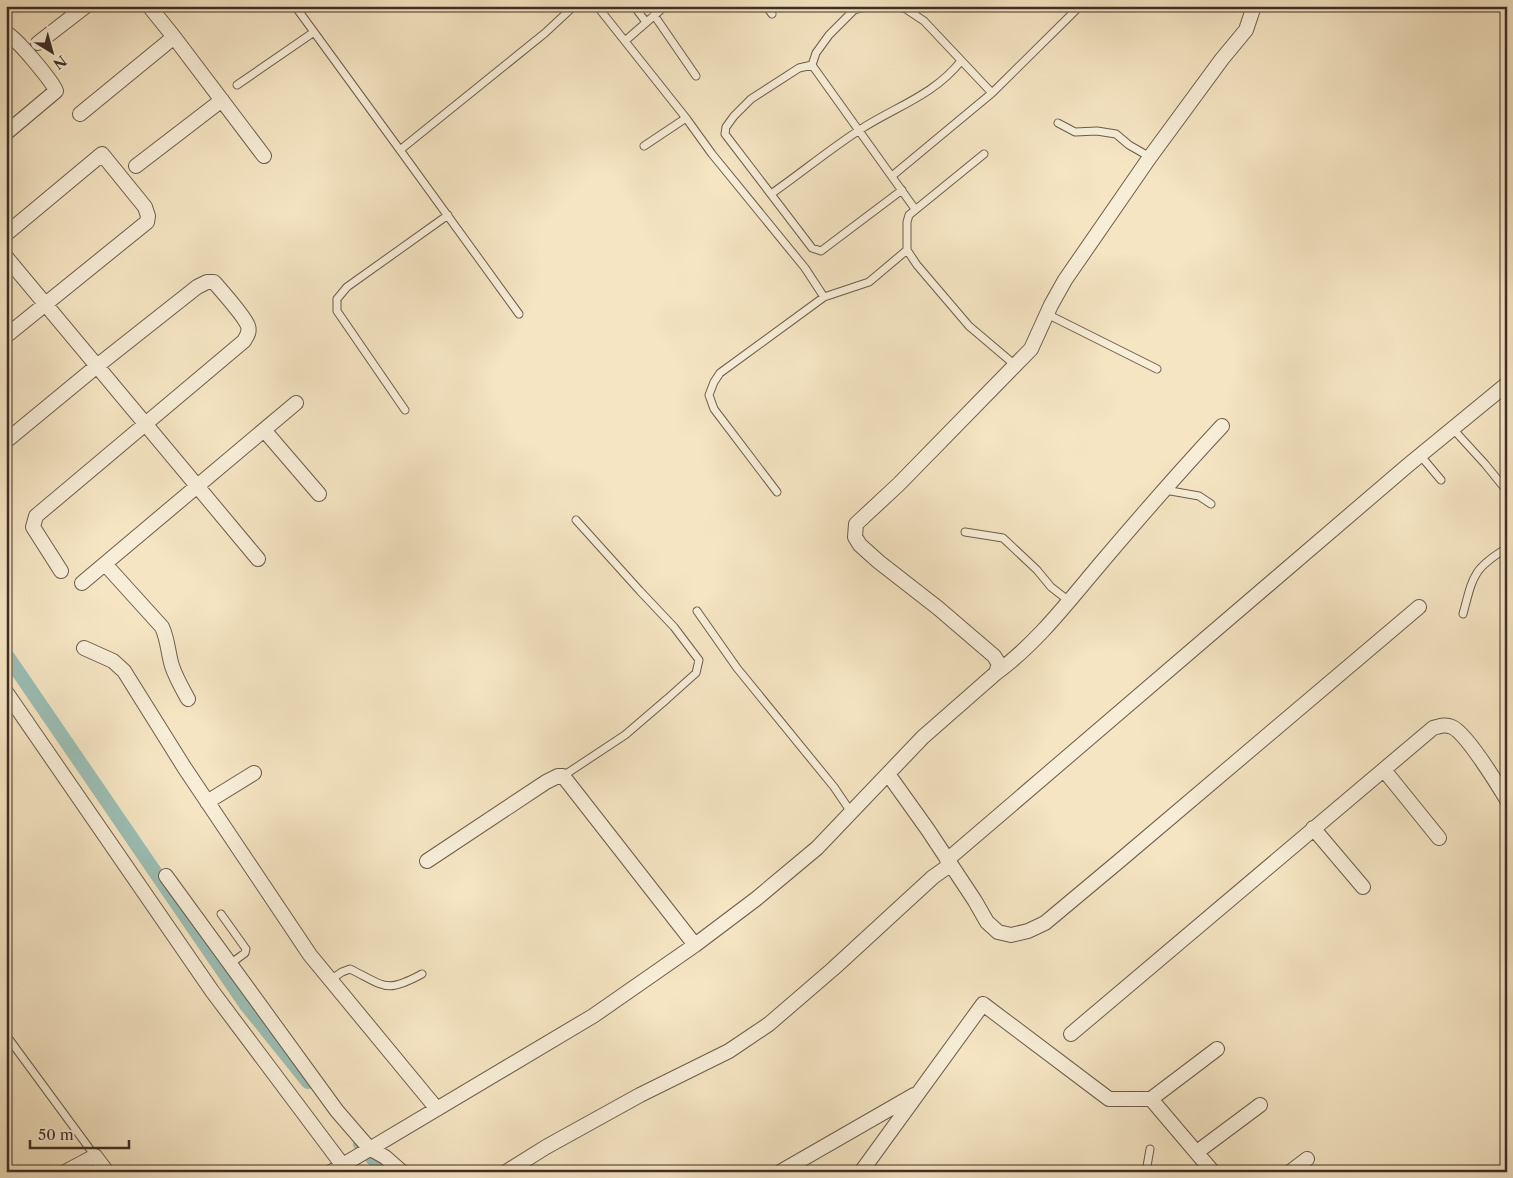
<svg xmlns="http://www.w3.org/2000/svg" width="1513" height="1178" font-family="'Libre Caslon Text',serif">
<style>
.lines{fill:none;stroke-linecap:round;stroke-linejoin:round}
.canal{stroke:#9cbfb6;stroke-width:14}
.service-casing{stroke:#6c5c4d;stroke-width:9}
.minor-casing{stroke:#6c5c4d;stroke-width:16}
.service{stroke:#f8eed8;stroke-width:7}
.minor{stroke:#f8eed8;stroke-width:14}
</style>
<rect width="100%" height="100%" fill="#f5e5c3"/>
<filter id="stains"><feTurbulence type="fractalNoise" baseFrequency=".004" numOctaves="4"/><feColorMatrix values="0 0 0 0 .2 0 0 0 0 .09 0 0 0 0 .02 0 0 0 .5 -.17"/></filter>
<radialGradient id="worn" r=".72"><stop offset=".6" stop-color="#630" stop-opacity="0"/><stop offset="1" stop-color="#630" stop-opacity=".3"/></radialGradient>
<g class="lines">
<path class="canal" d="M 6,654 L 246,1005 L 308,1082
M 360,1144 L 384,1172"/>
<g class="service-casing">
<path id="service" d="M 295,6 L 400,150
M 597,6 L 686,118 L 712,154 L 805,268 L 824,297
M 634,6 L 646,22
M 766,6 L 772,14
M 870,6 L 854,10 L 829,35 L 816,53 L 812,65 L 915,209
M 895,6 L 906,9 L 924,21 L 992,93 L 1080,6
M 654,15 L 696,76
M 625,41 L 665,6
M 812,65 L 799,68 L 751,99 L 734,116 L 726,127 L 725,134 L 812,248 L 821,251 L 902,190
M 237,85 L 314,32
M 1058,123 L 1075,132 L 1097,131 L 1116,134 L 1129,145 L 1150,157
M 644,146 L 686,118
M 892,176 L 992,93
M 771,194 C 801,173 830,149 861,129 C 897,106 934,95 961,61
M 907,250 L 907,222 L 909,215 L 984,154
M 519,314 L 400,150 L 545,33 L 574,6
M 1047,314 L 1157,369
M 405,410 L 337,311 L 337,299 L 347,287 L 448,215
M 1453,429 L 1485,464 L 1507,491
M 1420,455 L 1441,480
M 1165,490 L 1199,496 L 1211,504
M 777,492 L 714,409 L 709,395 L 714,382 L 720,373 L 824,297 L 869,282 L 907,250 L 917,265 L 969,326 L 1015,365
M 965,532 L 1003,538 L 1037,570 L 1051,587 L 1069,601
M 697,611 L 737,668 L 834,787 L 851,812
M 1463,614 C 1473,577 1472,569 1507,548
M 563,776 L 625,735 L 667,699 L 696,673 L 699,660 L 674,627 L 640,591 L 576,520
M 221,914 L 246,949 L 245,953 L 230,964
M 330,980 L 342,972 L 350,969 C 385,986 385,994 422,974
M 6,1035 L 95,1156
M 1146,1172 L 1150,1149"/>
</g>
<g class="minor-casing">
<path id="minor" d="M 149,6 L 174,37 L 264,156
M 6,33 C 14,35 53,82 56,91 L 6,133
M 38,43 L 86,6
M 80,114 L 174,37
M 136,166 L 222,100
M 6,234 L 102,154 L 145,207 L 148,216 L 147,222 L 6,336
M 6,257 L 258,559
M 264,430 L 319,494
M 6,441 L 97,366 L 197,287 L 207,282 L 214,282 C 221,290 245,317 248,326 C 250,332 247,336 244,341 L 36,516 L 33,527 L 61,571
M 105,564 L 162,627 C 168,640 168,653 172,666 C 176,678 182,688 188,699
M 82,583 L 296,403
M 84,648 L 113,661 L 124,671 L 184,767 L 310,955 L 437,1109
M 996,673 C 1037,643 1068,602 1101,563 C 1140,517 1180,471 1222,426
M 6,692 L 212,991 L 347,1171
M 1384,770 L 1439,838
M 888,774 L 928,830 L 975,901 L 987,922 L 998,932 L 1011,935 L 1028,931 L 1045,923 L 1118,862 L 1419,607
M 207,802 L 254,773
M 1313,828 L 1363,887
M 947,860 L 1407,466 L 1507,384
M 427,861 L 546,782 L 558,776 L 563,776 L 695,945
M 166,876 L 337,1111 L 369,1148 L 385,1157 L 402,1172
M 1071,1034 L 1433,728 C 1440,726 1445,724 1452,727 C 1466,733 1498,785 1507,800
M 1151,1099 L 1217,1049
M 1197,1152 L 1260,1105
M 65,1172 L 95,1156 L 107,1172
M 331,1172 L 593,1016 L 695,945 L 756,899 L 817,848 L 923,737 L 996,673 L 999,664 L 994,656 L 938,608 L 879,562 L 860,545 L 855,537 L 856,524 L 899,484 L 1031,349 L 1051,305 L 1065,280 L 1150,157 L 1222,59 L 1246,30 L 1254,6
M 506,1172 L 546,1147 L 640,1095 L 729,1051 L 769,1024 L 834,968 L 933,877 L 950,865
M 780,1172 L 914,1095
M 861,1172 L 983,1004 L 1109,1099 L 1151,1099 L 1213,1172
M 1290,1172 L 1307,1159"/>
</g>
<use href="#service" class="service"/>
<use href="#minor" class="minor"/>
</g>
<rect width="1513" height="1178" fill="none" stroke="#f5e5c3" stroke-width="25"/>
<rect x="8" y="8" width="1498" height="1163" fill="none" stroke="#3e2e26" stroke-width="2.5"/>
<rect x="12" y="12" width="1488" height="1153" fill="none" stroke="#3e2e26"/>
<g transform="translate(52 52) rotate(143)" stroke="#f8eed8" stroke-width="4" paint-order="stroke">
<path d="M0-4L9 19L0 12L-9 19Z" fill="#3e2e26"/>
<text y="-8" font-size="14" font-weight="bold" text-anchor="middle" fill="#3e2e26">N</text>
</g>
<path d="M30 1140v8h99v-8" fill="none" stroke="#3e2e26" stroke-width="2.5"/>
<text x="38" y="1140" font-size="15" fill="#3e2e26" stroke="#f8eed8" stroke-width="4" paint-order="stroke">50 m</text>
<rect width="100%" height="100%" filter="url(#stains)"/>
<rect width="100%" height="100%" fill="url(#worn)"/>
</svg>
